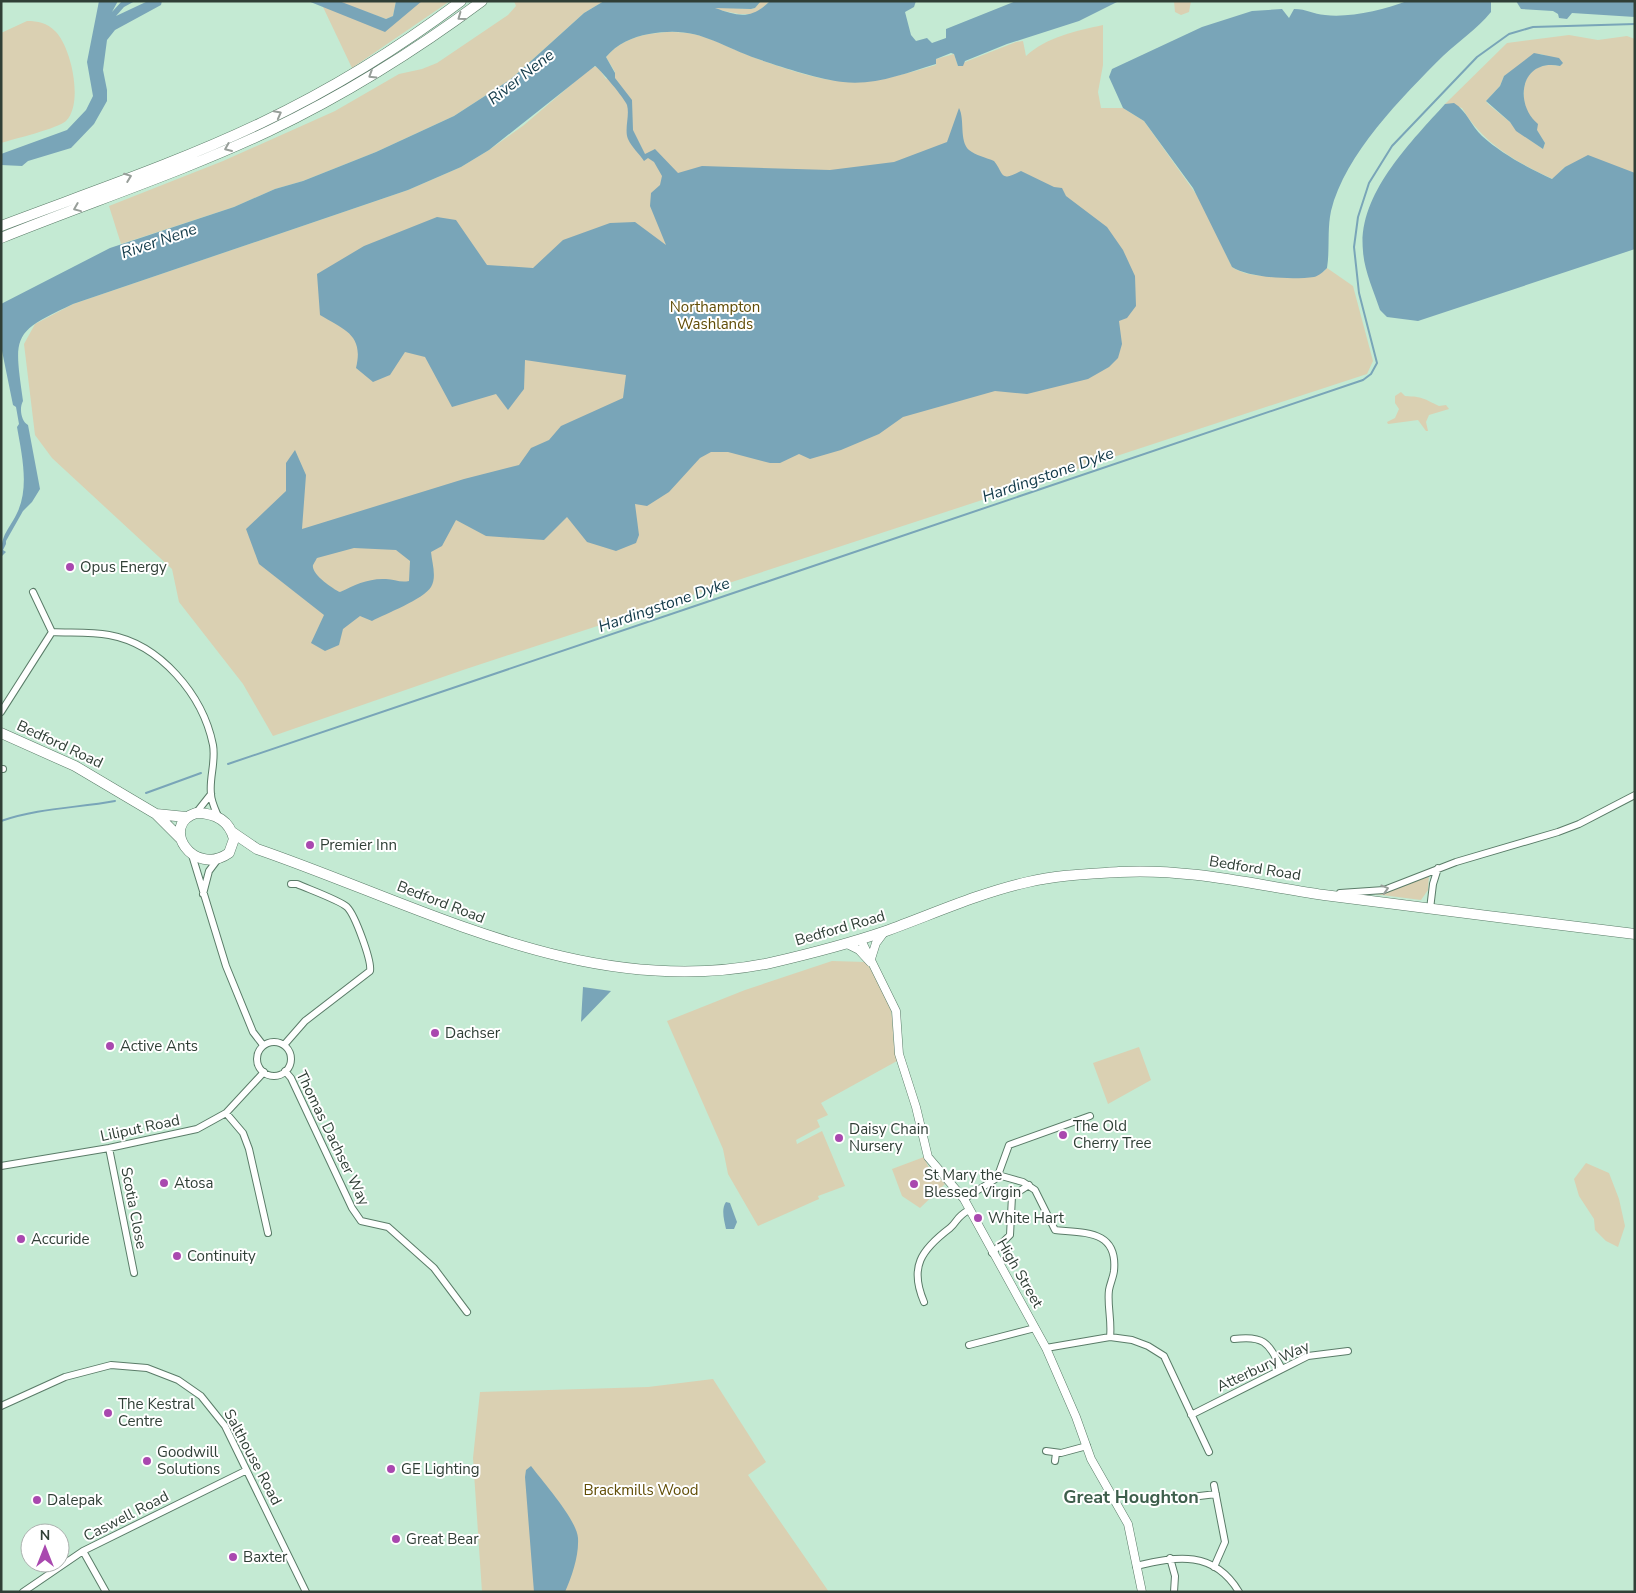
<svg xmlns="http://www.w3.org/2000/svg" width="1636" height="1593" font-family="'Nunito Sans',sans-serif">
<style>
.green{fill:#dad0b2;fill-rule:evenodd}
.water{fill:#79a5b8;fill-rule:evenodd}
.lines{fill:none;stroke-linecap:round;stroke-linejoin:round}
.stream{stroke:#79a5b8;stroke-width:2}
.minor-casing{stroke:#5a7c68;stroke-width:8}
.tertiary-casing{stroke:#5a7c68;stroke-width:9}
.trunk-casing{stroke:#5a7c68;stroke-width:11}
.minor{stroke:#fff;stroke-width:6}
.tertiary{stroke:#fff;stroke-width:8}
.trunk{stroke:#fff;stroke-width:10}
.oneway{stroke:#989f9a}
.poi-dot{fill:#a948af;stroke:#fff;stroke-width:2}
.labels{text-anchor:middle;dominant-baseline:central;stroke-width:4;stroke-linejoin:round;paint-order:stroke}
.park-label{font-size:15px;fill:#614d06;stroke:#fff}
.poi-label{font-size:15px;fill:#303f36;stroke:#fff;text-anchor:start}
.street-label{font-size:15px;fill:#303f36;stroke:#fff}
.water-label{font-size:16px;font-style:italic;fill:#123a49;stroke:#fff}
.quarter-label{font-size:18px;font-weight:bold;fill:#3d5e4b;stroke:#fff}
</style>
<rect width="100%" height="100%" fill="#c4ead3"/>
<path class="green" d="M 396,1 L 393,16 L 386,19 L 338,2 Z
M 410,1 L 450,1 L 352,68 L 323,7 L 326,2 L 386,26 Z
M 514,1 L 604,1 L 584,13 L 511,79 L 454,116 L 376,152 L 303,181 L 275,189 L 234,207 L 121,244 L 109,206 L 223,161 L 335,111 L 399,74 L 422,69 L 437,63 L 508,15 L 516,6 Z
M 761,1 L 770,1 L 755,14 L 739,14 L 714,9 L 718,7 L 751,9 L 755,8 Z
M 1174,1 L 1191,1 L 1189,12 L 1181,15 L 1175,12 Z
M 27,21 C 38,21 47,23 55,31 C 71,46 84,103 66,121 C 59,128 14,139 1,143 L 1,33 Z
M 1103,25 L 1103,65 L 1098,92 L 1101,108 L 1123,108 L 1144,121 L 1201,201 L 1232,267 C 1256,283 1295,273 1323,272 L 1327,268 L 1353,286 L 1373,361 L 1367,374 L 463,670 L 273,736 L 243,684 L 179,602 L 172,569 L 52,458 L 35,435 L 24,344 L 35,324 L 73,304 L 408,190 L 461,167 L 489,150 L 524,125 L 592,67 L 598,67 L 606,79 L 615,72 L 606,57 C 617,44 632,37 649,34 C 698,26 715,43 758,59 C 780,67 807,76 831,80 C 868,86 901,75 936,65 L 936,59 L 954,54 L 958,66 L 965,62 L 1016,42 L 1023,41 L 1026,56 C 1047,37 1075,31 1103,25 Z
M 1569,35 L 1598,40 L 1627,36 L 1635,39 L 1635,173 L 1565,167 L 1553,179 C 1517,163 1482,143 1462,108 L 1445,104 L 1507,43 ZM 1541,54 L 1556,59 L 1560,66 C 1533,60 1519,79 1525,105 C 1528,118 1538,132 1545,143 L 1543,149 L 1517,131 L 1510,122 L 1488,104 L 1486,101 L 1500,86 L 1504,76 Z
M 1401,392 L 1405,396 C 1424,397 1422,398 1439,406 L 1446,405 L 1449,409 L 1429,415 L 1426,422 L 1428,431 L 1426,431 L 1418,420 L 1388,424 L 1387,422 L 1395,418 L 1399,409 L 1395,403 L 1395,396 Z
M 1429,875 L 1428,890 L 1421,900 L 1374,894 Z
M 832,961 L 866,962 C 876,977 888,993 891,1011 C 894,1027 892,1044 897,1061 L 821,1103 L 828,1115 L 817,1120 L 820,1127 L 796,1140 L 797,1144 L 822,1131 L 845,1186 L 818,1196 L 819,1199 L 758,1226 L 728,1174 L 723,1149 L 667,1021 L 745,990 Z
M 1139,1047 L 1151,1080 L 1108,1104 L 1093,1063 Z
M 924,1157 L 928,1166 L 945,1184 L 920,1208 L 902,1196 L 892,1169 Z
M 1586,1163 L 1609,1173 L 1619,1199 L 1625,1226 L 1618,1247 L 1606,1241 L 1595,1230 L 1594,1219 L 1579,1196 L 1574,1179 Z
M 713,1379 L 766,1462 L 748,1475 L 829,1592 L 482,1592 L 473,1458 L 480,1392 L 648,1387 Z"/>
<path class="water" d="M 99,1 L 118,1 L 112,12 L 122,1 L 135,1 L 124,7 L 116,16 L 148,1 L 162,1 L 161,5 L 115,30 L 107,40 L 103,70 L 107,90 L 107,101 L 94,124 L 71,148 L 28,161 L 22,166 L 1,165 L 1,154 L 67,130 L 86,110 L 93,96 L 87,62 Z
M 308,1 L 339,1 L 386,19 L 393,16 L 396,1 L 422,1 L 385,32 Z
M 604,1 L 761,1 L 755,8 L 751,9 L 715,8 C 738,16 751,20 770,1 L 916,1 L 914,7 L 905,12 L 911,35 L 916,41 L 927,38 L 932,43 L 946,38 L 946,29 L 1016,1 L 1119,1 L 1079,21 L 1007,44 L 965,61 L 963,66 L 958,66 L 954,54 L 951,53 L 936,59 L 936,64 C 906,73 874,86 843,82 C 819,79 781,67 758,59 C 715,44 697,25 649,34 C 632,37 617,44 606,57 L 615,73 L 615,78 L 632,100 L 633,130 L 645,154 L 655,149 L 678,173 L 702,166 L 830,170 L 894,162 L 947,142 L 959,108 C 965,119 959,141 969,150 C 975,155 987,158 994,161 C 1005,175 999,182 1021,171 L 1054,187 L 1062,188 L 1066,196 L 1107,227 L 1123,250 L 1135,276 L 1136,306 L 1127,318 L 1119,321 L 1122,344 L 1118,358 L 1109,367 L 1088,379 L 1027,394 L 995,391 L 903,417 L 879,434 L 841,450 L 810,459 L 799,454 L 780,463 L 770,463 L 728,452 L 711,452 L 700,458 L 669,492 L 647,506 L 635,504 L 639,535 L 636,543 L 616,551 L 587,542 L 567,517 L 544,540 L 486,536 L 456,520 L 442,546 L 431,552 C 432,563 437,577 431,587 C 424,599 385,614 372,621 L 360,616 L 343,629 L 339,645 L 325,651 L 311,643 L 324,615 L 259,564 L 246,529 L 286,491 L 286,463 L 295,450 L 306,475 L 302,529 L 464,479 L 519,465 L 531,448 L 549,440 L 561,426 L 623,398 L 626,375 L 525,360 L 524,389 L 508,410 L 496,394 L 452,407 L 425,357 L 405,352 L 390,375 L 373,382 L 356,368 C 364,335 345,330 320,315 L 317,274 L 364,246 L 437,217 L 456,220 L 487,265 L 533,268 L 563,240 L 610,223 L 635,222 L 666,245 L 650,206 L 651,193 L 660,185 L 662,176 L 654,162 L 648,158 L 644,161 C 639,153 632,148 628,139 C 624,129 630,116 627,105 C 625,99 600,69 595,66 L 489,150 L 461,167 L 408,190 L 73,304 C 11,333 14,335 23,401 C 19,408 21,421 28,425 L 40,489 L 32,502 L 23,511 L 6,541 L 6,544 L 3,550 L 6,552 L 1,557 C 1,532 9,531 18,511 C 29,486 22,455 17,427 L 19,424 L 16,407 L 13,405 L 1,346 L 1,304 L 110,248 L 234,207 L 275,189 L 303,181 L 376,152 L 454,116 L 511,79 L 584,13 ZM 354,548 L 396,550 L 410,561 L 409,581 C 400,583 394,579 386,579 C 368,578 355,585 340,592 C 333,589 311,574 313,565 C 313,565 317,558 317,558 Z
M 1407,1 L 1491,1 L 1491,12 C 1477,29 1459,41 1443,56 C 1402,97 1345,154 1331,211 C 1327,230 1330,249 1327,268 C 1324,271 1319,276 1314,277 C 1293,280 1249,278 1232,267 L 1193,188 L 1144,121 L 1123,108 L 1109,77 L 1112,69 L 1202,27 L 1252,11 L 1282,9 L 1289,18 L 1294,9 C 1307,9 1313,14 1325,15 C 1349,18 1384,10 1407,1 Z
M 1516,1 L 1635,1 L 1635,17 L 1572,13 L 1567,19 L 1559,18 L 1558,14 L 1553,11 L 1521,9 Z
M 1534,53 L 1559,58 L 1563,63 L 1560,66 C 1521,58 1513,103 1538,124 L 1537,130 L 1545,143 L 1543,149 L 1516,131 L 1510,122 L 1486,101 L 1500,86 L 1504,76 Z
M 1454,103 C 1467,111 1471,126 1482,136 C 1502,154 1528,168 1552,179 L 1565,167 L 1588,155 L 1635,173 L 1635,249 L 1418,321 L 1387,317 L 1380,310 C 1374,292 1364,270 1363,251 C 1357,195 1411,142 1445,104 Z
M 583,987 L 611,991 L 581,1022 Z
M 726,1202 L 730,1203 L 737,1222 L 734,1229 L 726,1229 C 724,1220 721,1209 726,1202 Z
M 531,1466 C 543,1482 577,1520 578,1538 C 579,1556 572,1576 565,1592 L 534,1592 L 525,1477 L 526,1470 Z"/>
<g class="lines">
<path class="stream" d="M 228,764 L 1363,380 L 1371,374 L 1377,363 L 1359,293 L 1354,247 L 1358,217 L 1369,183 L 1392,146 L 1477,57 L 1509,34 L 1533,27 L 1635,24
M 146,793 L 201,773
M 1,821 C 38,808 77,808 115,801"/>
<g class="minor-casing">
<path id="minor" d="M 33,592 L 52,632
M 1,712 L 52,632 C 70,633 91,632 109,635 C 160,644 203,695 213,745 C 216,762 209,778 211,794 C 211,801 215,809 218,816
M 1,769 L 3,769
M 196,813 L 211,794
M 192,855 L 226,966 L 253,1032 L 263,1045
M 1340,893 L 1384,890 L 1456,862 L 1558,832 L 1579,824 L 1635,795
M 203,894 L 209,871 L 218,859
M 1430,909 L 1433,884 L 1438,868
M257 1059a17 17 0 1 1 34 0a17 17 0 1 1-34 0Z
M 284,1045 L 305,1021 L 370,971 C 372,961 355,915 347,907 C 339,900 308,889 297,884 L 291,884
M 285,1071 L 291,1078 L 352,1208 L 361,1221 L 388,1227 L 434,1268 L 467,1312
M 226,1113 L 243,1133 L 249,1149 L 268,1233
M 109,1148 L 134,1273
M 1,1166 L 109,1148 L 197,1129 L 226,1113 L 264,1072
M 998,1175 L 1023,1182 L 1035,1190 L 1055,1230 C 1085,1233 1118,1230 1114,1271 C 1113,1278 1110,1284 1109,1290 C 1107,1305 1112,1321 1110,1337 L 1046,1348
M 964,1199 L 997,1178 L 1009,1145 L 1090,1116
M 992,1253 L 1010,1235 L 1012,1196 L 1029,1185
M 924,1302 C 909,1267 921,1250 950,1228 C 958,1221 956,1217 969,1210
M 1110,1337 L 1132,1340 L 1148,1346 L 1164,1356 L 1209,1452
M 1234,1339 C 1265,1335 1268,1343 1282,1369
M 969,1345 L 1035,1328
M 1,1406 L 65,1377 L 111,1365 L 147,1368 L 178,1380 L 201,1396 L 225,1426 L 306,1592
M 1191,1415 L 1308,1356 L 1348,1351
M 1046,1451 L 1061,1453 L 1087,1446
M 1055,1461 L 1056,1453
M 1214,1485 L 1225,1542 L 1214,1567
M 1183,1498 L 1216,1494
M 83,1551 L 106,1592
M 1170,1558 L 1175,1576 L 1174,1592
M 1136,1566 C 1177,1556 1214,1550 1239,1592
M 23,1592 L 83,1551 L 245,1471"/>
</g>
<g class="tertiary-casing">
<path id="tertiary" d="M 861,940 L 896,1011 L 899,1054 L 916,1107 L 928,1157 L 964,1199 L 1046,1348 L 1076,1417 L 1091,1459 L 1128,1524 L 1142,1592
M 847,944 L 859,950 L 870,962 L 876,943 L 885,931"/>
</g>
<g class="trunk-casing">
<path id="trunk" d="M 1,226 C 88,193 177,163 261,123 C 332,89 399,48 461,1
M 1,238 C 90,202 182,172 269,131 C 344,95 415,51 482,1
M 1,733 L 75,766 L 156,814 L 186,817
M 196,813 C 214,813 229,819 234,839 L 229,853 C 193,878 159,825 196,813 Z
M 156,814 L 180,838
M 232,832 L 257,849 C 423,906 588,1001 770,963 C 809,954 848,944 886,931 C 933,914 979,893 1028,882 C 1057,875 1089,874 1119,872 C 1189,868 1255,885 1324,895 C 1428,909 1531,921 1635,934"/>
</g>
<use href="#minor" class="minor"/>
<use href="#tertiary" class="tertiary"/>
<use href="#trunk" class="trunk"/>
</g>
<defs><path id="oneway-chevron" d="M-2-3.5L2.5 0L-2 3.5" fill="none" stroke-width="1.6" stroke-linecap="round" stroke-linejoin="round" transform="scale(1.25)"/></defs>
<g class="oneway">
<use href="#oneway-chevron" transform="translate(461 17) rotate(144)"/>
<use href="#oneway-chevron" transform="translate(372 75) rotate(148)"/>
<use href="#oneway-chevron" transform="translate(278 114) rotate(-28)"/>
<use href="#oneway-chevron" transform="translate(228 148) rotate(157)"/>
<use href="#oneway-chevron" transform="translate(128 177) rotate(-21)"/>
<use href="#oneway-chevron" transform="translate(77 208) rotate(158)"/>
<use href="#oneway-chevron" transform="translate(1385 889) rotate(-17)"/>
</g>
<g class="poi-dot">
<circle cx="70" cy="567" r="5"/>
<circle cx="310" cy="845" r="5"/>
<circle cx="435" cy="1033" r="5"/>
<circle cx="110" cy="1046" r="5"/>
<circle cx="1063" cy="1135" r="5"/>
<circle cx="839" cy="1138" r="5"/>
<circle cx="164" cy="1183" r="5"/>
<circle cx="914" cy="1184" r="5"/>
<circle cx="978" cy="1218" r="5"/>
<circle cx="21" cy="1239" r="5"/>
<circle cx="177" cy="1256" r="5"/>
<circle cx="108" cy="1413" r="5"/>
<circle cx="147" cy="1461" r="5"/>
<circle cx="391" cy="1469" r="5"/>
<circle cx="37" cy="1500" r="5"/>
<circle cx="396" cy="1539" r="5"/>
<circle cx="233" cy="1557" r="5"/>
</g>
<g class="labels">
<g class="park-label">
<text x="715" y="307">Northampton<tspan x="715" dy="17">Washlands</tspan></text>
<text x="641" y="1490">Brackmills Wood</text>
</g>
<g class="poi-label">
<text x="80" y="567">Opus Energy</text>
<text x="320" y="845">Premier Inn</text>
<text x="445" y="1033">Dachser</text>
<text x="120" y="1046">Active Ants</text>
<text x="1073" y="1126">The Old<tspan x="1073" dy="17">Cherry Tree</tspan></text>
<text x="849" y="1129">Daisy Chain<tspan x="849" dy="17">Nursery</tspan></text>
<text x="924" y="1175">St Mary the<tspan x="924" dy="17">Blessed Virgin</tspan></text>
<text x="174" y="1183">Atosa</text>
<text x="988" y="1218">White Hart</text>
<text x="31" y="1239">Accuride</text>
<text x="187" y="1256">Continuity</text>
<text x="118" y="1404">The Kestral<tspan x="118" dy="17">Centre</tspan></text>
<text x="157" y="1452">Goodwill<tspan x="157" dy="17">Solutions</tspan></text>
<text x="401" y="1469">GE Lighting</text>
<text x="47" y="1500">Dalepak</text>
<text x="406" y="1539">Great Bear</text>
<text x="243" y="1557">Baxter</text>
</g>
<g class="street-label">
<text transform="translate(60 744) rotate(25)">Bedford Road</text>
<text transform="translate(1255 868) rotate(9)">Bedford Road</text>
<text transform="translate(441 902) rotate(21)">Bedford Road</text>
<text transform="translate(840 928) rotate(-16)">Bedford Road</text>
<text transform="translate(140 1128) rotate(-12)">Liliput Road</text>
<text transform="translate(333 1138) rotate(64)">Thomas Dachser Way</text>
<text transform="translate(134 1208) rotate(79)">Scotia Close</text>
<text transform="translate(1020 1273) rotate(60)">High Street</text>
<text transform="translate(1263 1366) rotate(-25)">Atterbury Way</text>
<text transform="translate(253 1457) rotate(62)">Salthouse Road</text>
<text transform="translate(126 1516) rotate(-27)">Caswell Road</text>
</g>
<g class="water-label">
<text transform="translate(521 77) rotate(-38)">River Nene</text>
<text transform="translate(159 241) rotate(-19)">River Nene</text>
<text transform="translate(1048 475) rotate(-19)">Hardingstone Dyke</text>
<text transform="translate(664 605) rotate(-19)">Hardingstone Dyke</text>
</g>
<g class="quarter-label">
<text x="1131" y="1497">Great Houghton</text>
</g>
</g>
<rect width="1636" height="1593" fill="none" stroke="#303f36" stroke-width="5"/>
<g transform="translate(45 1548)"><circle r="24" fill="#ffffff" stroke="#acb2af"/>
<path d="M0-4L9 19L0 12L-9 19Z" fill="#a948af"/>
<text y="-8" font-size="14" font-weight="bold" text-anchor="middle" fill="#303f36">N</text>
</g>
</svg>
